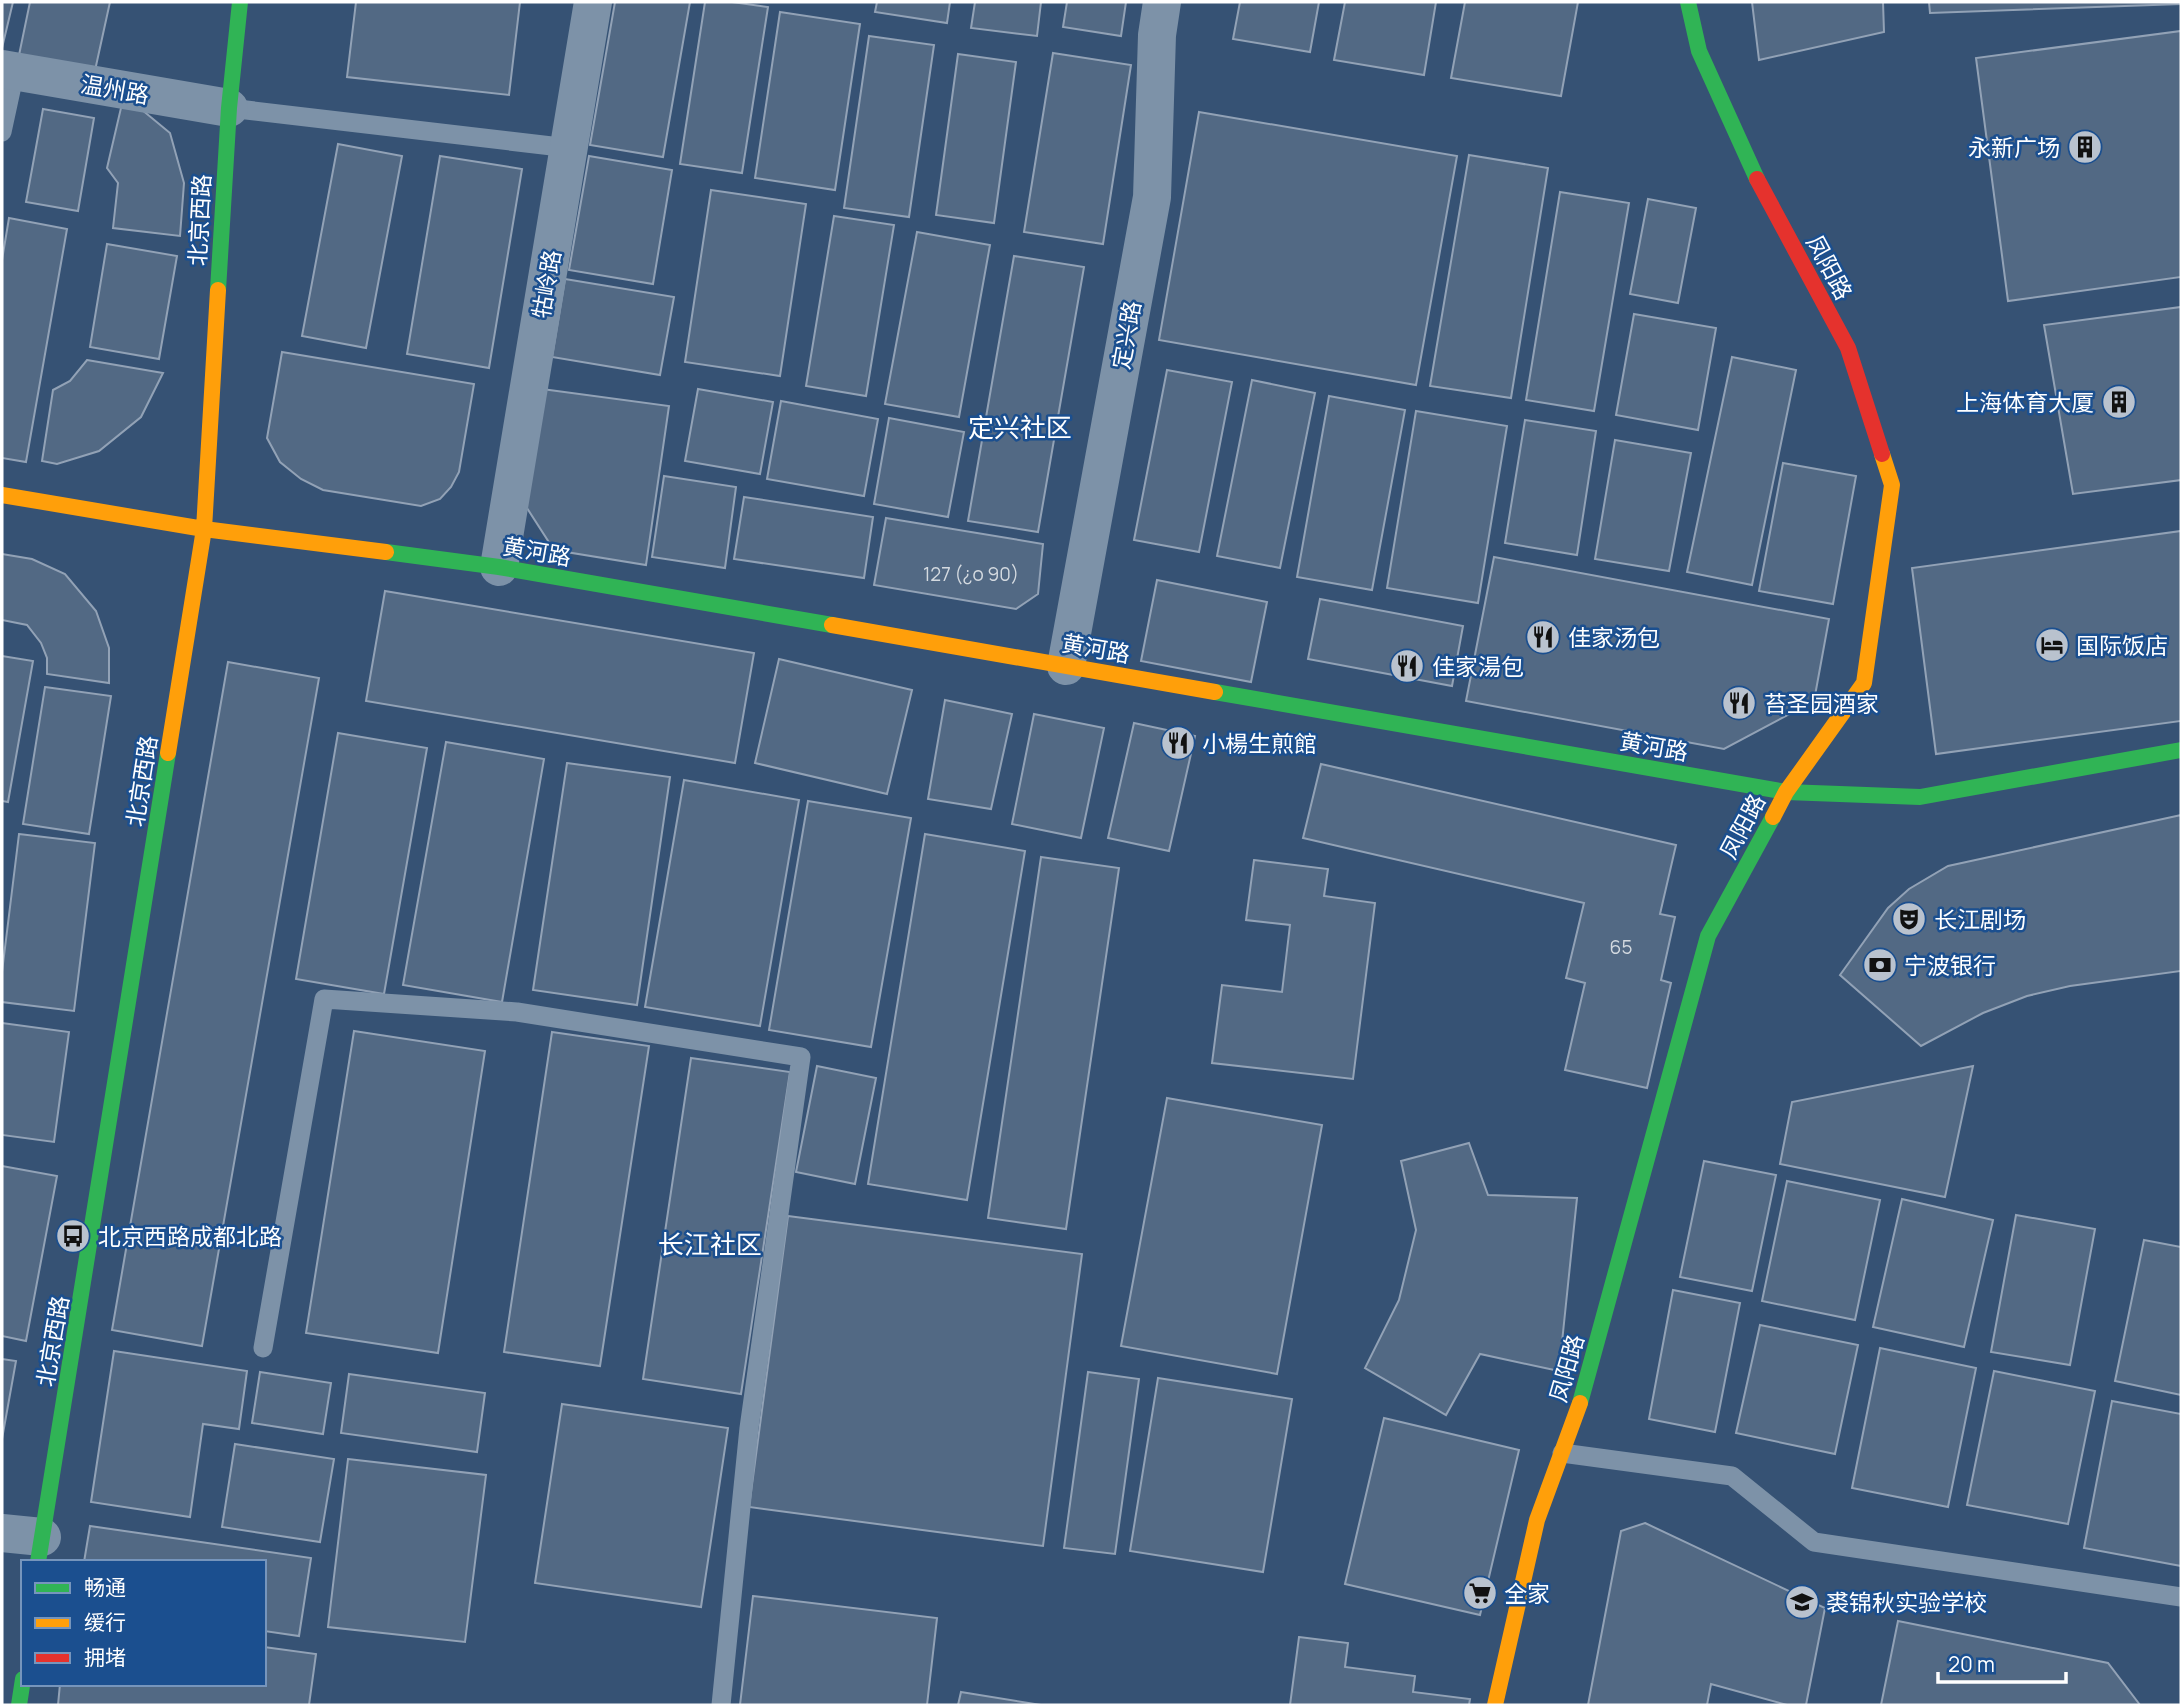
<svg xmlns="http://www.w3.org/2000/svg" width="2183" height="1707" font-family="Manrope,'Noto Sans SC',sans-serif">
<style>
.building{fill:#526984;stroke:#92a2b6;stroke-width:2}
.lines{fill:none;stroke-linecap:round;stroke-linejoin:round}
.lane{stroke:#7d92a8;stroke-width:19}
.street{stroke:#7d92a8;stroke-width:38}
.fast{stroke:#30b455;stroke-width:16}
.slow{stroke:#ff9f0a;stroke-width:16}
.jam{stroke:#e5322d;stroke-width:16}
.labels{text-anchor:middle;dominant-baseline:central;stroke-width:5;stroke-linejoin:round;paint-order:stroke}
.number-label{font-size:19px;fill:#d4dae0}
.street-label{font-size:23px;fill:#fff;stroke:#1b4f8f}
.poi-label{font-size:23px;fill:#fff;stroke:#1b4f8f;text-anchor:start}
.quarter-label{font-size:26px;fill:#fff;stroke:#1b4f8f}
</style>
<rect width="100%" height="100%" fill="#365274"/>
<path class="building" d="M 2,2 L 13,2 L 2,48 Z
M 30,2 L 110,2 L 94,75 L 18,60 Z
M 356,2 L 520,2 L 509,95 L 347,77 Z
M 615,2 L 690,2 L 663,157 L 590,145 Z
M 705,2 L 732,2 L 768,7 L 742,173 L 680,164 Z
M 877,2 L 950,2 L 947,23 L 875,12 Z
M 975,2 L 1041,2 L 1037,36 L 971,28 Z
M 1067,2 L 1126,2 L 1121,36 L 1063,27 Z
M 1240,2 L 1319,2 L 1310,52 L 1233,39 Z
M 1345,2 L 1436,2 L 1424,75 L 1334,60 Z
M 1465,2 L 1578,2 L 1561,96 L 1451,78 Z
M 1752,2 L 1883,2 L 1884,32 L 1759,60 Z
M 1929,2 L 2181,2 L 2181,4 L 1930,13 Z
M 780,12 L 860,24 L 835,190 L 755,178 Z
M 2181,31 L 2181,277 L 2008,301 L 1976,58 Z
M 869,36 L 934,45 L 909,217 L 844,208 Z
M 1053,53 L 1131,65 L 1103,244 L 1024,232 Z
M 958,54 L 1016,62 L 994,223 L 936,215 Z
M 124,95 L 170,133 L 184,183 L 180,236 L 113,228 L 118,183 L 107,168 Z
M 43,109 L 94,118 L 78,211 L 26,202 Z
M 1199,112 L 1457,156 L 1416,385 L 1159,340 Z
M 338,144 L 402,156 L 366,348 L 302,336 Z
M 1469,155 L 1548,168 L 1511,398 L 1430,386 Z
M 440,156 L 522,169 L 489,368 L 407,354 Z
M 589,156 L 672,170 L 653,284 L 569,270 Z
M 711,190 L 806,204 L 780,376 L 685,362 Z
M 1560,192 L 1629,203 L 1594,411 L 1526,400 Z
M 1648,199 L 1696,208 L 1678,303 L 1630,294 Z
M 834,216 L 894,225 L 866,396 L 806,386 Z
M 9,218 L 67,229 L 26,462 L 2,458 L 2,260 Z
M 917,232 L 990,245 L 959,417 L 885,404 Z
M 107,244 L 177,256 L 159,359 L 90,347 Z
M 1014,256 L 1084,267 L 1038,532 L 968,521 Z
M 565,279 L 674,297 L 660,375 L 552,357 Z
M 2181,307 L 2181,480 L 2073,494 L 2044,325 Z
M 1634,314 L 1716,328 L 1698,430 L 1616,415 Z
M 282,352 L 474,384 L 459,472 L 451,487 L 440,499 L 421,506 L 323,490 L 301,479 L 280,462 L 267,438 Z
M 1732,357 L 1796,370 L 1752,585 L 1687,572 Z
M 87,360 L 163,373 L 141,417 L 99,451 L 57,464 L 42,461 L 53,390 L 70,381 Z
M 1167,370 L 1232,382 L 1199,552 L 1134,540 Z
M 1252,380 L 1315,393 L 1280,568 L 1217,556 Z
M 542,389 L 669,406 L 646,565 L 554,550 L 525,505 Z
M 698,389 L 773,402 L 760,474 L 685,461 Z
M 1329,396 L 1405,410 L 1372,590 L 1297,577 Z
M 781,401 L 878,419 L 864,496 L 767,479 Z
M 1416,411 L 1507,426 L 1478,603 L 1387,588 Z
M 889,418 L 964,432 L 948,517 L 874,504 Z
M 1525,420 L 1596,431 L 1577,555 L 1505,543 Z
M 1615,440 L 1691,453 L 1669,571 L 1595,559 Z
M 1783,463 L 1856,476 L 1833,604 L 1759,591 Z
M 664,476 L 736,487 L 725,568 L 652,557 Z
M 744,497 L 873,517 L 864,578 L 734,559 Z
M 886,518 L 1043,544 L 1038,594 L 1016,609 L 874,585 Z
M 2181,531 L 2181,721 L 1936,754 L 1912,568 Z
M 2,554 L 32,559 L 65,574 L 96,611 L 109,648 L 109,683 L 47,674 L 47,658 L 41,643 L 27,625 L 2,620 Z
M 1494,557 L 1829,619 L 1814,701 L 1724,749 L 1466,701 Z
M 1157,580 L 1267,602 L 1251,682 L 1141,661 Z
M 385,591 L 754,653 L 735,763 L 366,701 Z
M 1320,599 L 1463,626 L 1452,686 L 1308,659 Z
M 2,656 L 33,661 L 8,802 L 2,801 Z
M 779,659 L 912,690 L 887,794 L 755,763 Z
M 228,662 L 319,678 L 202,1346 L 112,1330 Z
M 45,687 L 111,696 L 89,834 L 23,824 Z
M 945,700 L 1012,714 L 991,809 L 928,799 Z
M 1034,714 L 1104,728 L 1081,838 L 1012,824 Z
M 1134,723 L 1195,736 L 1169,851 L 1108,838 Z
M 338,733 L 427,748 L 384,994 L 296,979 Z
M 446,742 L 544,759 L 502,1002 L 403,985 Z
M 567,763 L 670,777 L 637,1005 L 533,990 Z
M 1321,764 L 1676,845 L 1660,914 L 1675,917 L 1661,980 L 1671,983 L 1647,1088 L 1565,1070 L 1585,983 L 1566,978 L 1584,903 L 1303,838 Z
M 684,780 L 799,800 L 760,1026 L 645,1007 Z
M 808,801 L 911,818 L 871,1047 L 769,1030 Z
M 2181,815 L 2181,971 L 2070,986 L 2027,996 L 1983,1013 L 1921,1046 L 1840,975 L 1888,908 L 1909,889 L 1948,866 Z
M 19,834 L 95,843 L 74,1011 L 2,1002 L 2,972 Z
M 925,834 L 1025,851 L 967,1200 L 868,1184 Z
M 1041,857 L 1119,868 L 1066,1229 L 988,1218 Z
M 1254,860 L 1328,869 L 1324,896 L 1375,903 L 1353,1079 L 1212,1063 L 1222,985 L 1282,992 L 1290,925 L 1246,920 Z
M 2,1023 L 69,1032 L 54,1142 L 2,1135 Z
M 354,1031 L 485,1051 L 438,1353 L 306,1333 Z
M 552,1032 L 649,1046 L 600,1366 L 504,1352 Z
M 691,1058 L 790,1072 L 741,1394 L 643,1379 Z
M 817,1066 L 876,1078 L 855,1184 L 796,1172 Z
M 1973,1066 L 1945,1197 L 1780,1164 L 1792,1102 Z
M 1167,1098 L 1322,1125 L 1277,1374 L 1121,1346 Z
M 1469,1143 L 1488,1195 L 1577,1198 L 1559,1371 L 1480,1354 L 1446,1415 L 1365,1368 L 1399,1300 L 1416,1230 L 1401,1161 Z
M 1704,1161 L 1776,1175 L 1752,1291 L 1680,1277 Z
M 2,1166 L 57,1176 L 26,1341 L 2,1336 Z
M 1787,1181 L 1880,1200 L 1855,1320 L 1762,1301 Z
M 1902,1199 L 1993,1220 L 1964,1347 L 1873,1327 Z
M 2016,1215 L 2095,1229 L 2070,1365 L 1991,1352 Z
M 788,1216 L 1082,1254 L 1043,1546 L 749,1507 Z
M 2144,1240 L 2181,1247 L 2181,1395 L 2115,1381 Z
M 1673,1290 L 1740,1303 L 1715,1432 L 1649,1419 Z
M 1760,1325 L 1858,1345 L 1835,1454 L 1736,1433 Z
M 1880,1348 L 1976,1368 L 1948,1507 L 1852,1488 Z
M 114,1351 L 247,1371 L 239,1429 L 203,1424 L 190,1517 L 91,1502 Z
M 2,1359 L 16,1361 L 2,1439 Z
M 1994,1371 L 2095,1391 L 2068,1524 L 1967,1505 Z
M 260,1372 L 331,1383 L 323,1434 L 252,1423 Z
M 1088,1372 L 1139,1379 L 1115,1554 L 1064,1548 Z
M 349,1374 L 485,1393 L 477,1452 L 341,1433 Z
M 1158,1378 L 1292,1399 L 1263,1572 L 1130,1551 Z
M 2112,1401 L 2181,1414 L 2181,1566 L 2084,1548 Z
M 562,1404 L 728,1428 L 701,1607 L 535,1583 Z
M 1384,1418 L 1519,1450 L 1480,1615 L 1345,1584 Z
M 235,1444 L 334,1459 L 320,1542 L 222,1527 Z
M 348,1459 L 486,1475 L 465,1642 L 328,1627 Z
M 1645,1523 L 1825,1608 L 1806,1705 L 1787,1705 L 1711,1684 L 1707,1705 L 1588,1705 L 1621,1531 Z
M 90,1526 L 311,1558 L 299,1636 L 264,1631 L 264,1562 L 84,1562 Z
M 753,1596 L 937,1618 L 927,1705 L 740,1705 Z
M 1898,1621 L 2108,1663 L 2140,1705 L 1881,1705 Z
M 1299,1637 L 1348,1643 L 1345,1667 L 1415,1676 L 1413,1692 L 1470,1699 L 1469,1705 L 1290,1705 Z
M 264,1647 L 316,1654 L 309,1705 L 58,1705 L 60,1684 L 264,1684 Z
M 961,1692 L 1041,1705 L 958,1705 Z"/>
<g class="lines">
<path class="lane" d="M 229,108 L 569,148
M 2,132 L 15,72
M 263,1348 L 324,999 L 517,1012 L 801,1057 L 749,1428 L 721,1705
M 1562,1453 L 1732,1476 L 1814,1542 L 2181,1597"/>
<path class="street" d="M 2,69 L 229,108
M 499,567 L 593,2
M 1066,666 L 1152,197 L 1157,35 L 1162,2
M 2,1533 L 42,1537"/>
<path class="fast" d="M 1688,2 L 1699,51 L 1757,179
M 218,290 L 229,108 L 240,2
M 386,552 L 499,567 L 832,625
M 1215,692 L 1786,792 L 1920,797 L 2181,750
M 1580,1403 L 1708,936 L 1773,817
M 38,1562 L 168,753
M 19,1705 L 23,1679"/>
<path class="slow" d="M 2,495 L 204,529 L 386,552
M 832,625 L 1215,692
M 168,753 L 204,529 L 218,290
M 1773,817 L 1786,792 L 1864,683 L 1892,485 L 1882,454
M 1495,1705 L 1537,1520 L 1580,1403"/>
<path class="jam" d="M 1757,179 L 1848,348 L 1882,454"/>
</g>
<defs>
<g id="building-disc" transform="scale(1.75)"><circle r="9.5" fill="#b9c2ce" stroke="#1b4f8f"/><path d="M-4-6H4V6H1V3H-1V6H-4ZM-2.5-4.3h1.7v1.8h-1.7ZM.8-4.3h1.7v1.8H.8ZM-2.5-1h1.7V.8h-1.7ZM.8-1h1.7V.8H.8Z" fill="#111"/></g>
<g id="restaurant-disc" transform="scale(1.75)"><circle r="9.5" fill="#b9c2ce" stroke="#1b4f8f"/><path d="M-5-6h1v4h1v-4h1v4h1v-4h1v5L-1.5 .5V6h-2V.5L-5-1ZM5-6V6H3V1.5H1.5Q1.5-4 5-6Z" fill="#111"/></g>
<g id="hotel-disc" transform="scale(1.75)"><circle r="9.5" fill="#b9c2ce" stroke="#1b4f8f"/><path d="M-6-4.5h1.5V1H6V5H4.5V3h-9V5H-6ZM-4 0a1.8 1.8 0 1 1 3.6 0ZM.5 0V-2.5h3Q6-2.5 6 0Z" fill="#111"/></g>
<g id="theatre-disc" transform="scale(1.75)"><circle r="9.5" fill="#b9c2ce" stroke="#1b4f8f"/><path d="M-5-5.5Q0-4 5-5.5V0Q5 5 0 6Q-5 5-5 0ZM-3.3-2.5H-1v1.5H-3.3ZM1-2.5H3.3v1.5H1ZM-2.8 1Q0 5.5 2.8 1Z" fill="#111"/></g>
<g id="bank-disc" transform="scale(1.75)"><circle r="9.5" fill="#b9c2ce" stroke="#1b4f8f"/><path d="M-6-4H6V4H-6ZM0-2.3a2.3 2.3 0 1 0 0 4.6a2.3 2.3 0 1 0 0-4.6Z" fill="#111"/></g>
<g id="bus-disc" transform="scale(1.75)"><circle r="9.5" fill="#b9c2ce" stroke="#1b4f8f"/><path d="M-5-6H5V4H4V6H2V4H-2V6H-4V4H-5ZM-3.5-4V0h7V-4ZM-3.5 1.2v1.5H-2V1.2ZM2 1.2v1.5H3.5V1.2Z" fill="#111"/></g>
<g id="supermarket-disc" transform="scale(1.75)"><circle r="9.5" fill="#b9c2ce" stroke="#1b4f8f"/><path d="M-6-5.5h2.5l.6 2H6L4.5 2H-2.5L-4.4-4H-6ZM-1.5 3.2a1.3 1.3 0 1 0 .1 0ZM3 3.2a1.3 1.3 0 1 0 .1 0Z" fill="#111"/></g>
<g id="school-disc" transform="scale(1.75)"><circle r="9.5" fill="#b9c2ce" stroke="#1b4f8f"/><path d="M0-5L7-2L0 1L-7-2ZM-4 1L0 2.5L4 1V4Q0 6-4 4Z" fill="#111"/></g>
</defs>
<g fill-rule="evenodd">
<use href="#building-disc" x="2085" y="147"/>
<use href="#building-disc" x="2119" y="402"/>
<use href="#restaurant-disc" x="1543" y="637"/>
<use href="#hotel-disc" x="2052" y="645"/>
<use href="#restaurant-disc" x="1407" y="666"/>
<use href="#restaurant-disc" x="1739" y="703"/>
<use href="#restaurant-disc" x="1178" y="743"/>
<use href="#theatre-disc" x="1909" y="919"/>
<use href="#bank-disc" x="1880" y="965"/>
<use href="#bus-disc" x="73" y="1236"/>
<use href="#supermarket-disc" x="1480" y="1593"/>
<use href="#school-disc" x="1802" y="1602"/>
</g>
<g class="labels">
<g class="number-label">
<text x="971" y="574">127 (¿o 90)</text>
<text x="1621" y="947">65</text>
</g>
<g class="street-label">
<text transform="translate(115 89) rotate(10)">温州路</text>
<text transform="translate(199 220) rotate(-87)">北京西路</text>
<text transform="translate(1830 267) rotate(62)">凤阳路</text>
<text transform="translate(546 284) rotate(-80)">牯岭路</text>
<text transform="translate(1126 335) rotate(-80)">定兴路</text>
<text transform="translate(537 551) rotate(10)">黄河路</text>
<text transform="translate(1096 648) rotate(10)">黄河路</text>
<text transform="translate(1654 746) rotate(10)">黄河路</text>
<text transform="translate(141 781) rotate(-81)">北京西路</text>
<text transform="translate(1742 826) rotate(-62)">凤阳路</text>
<text transform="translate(52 1341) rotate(-80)">北京西路</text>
<text transform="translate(1566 1368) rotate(-74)">凤阳路</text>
</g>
<g class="poi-label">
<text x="2060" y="147" text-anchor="end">永新广场</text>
<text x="2094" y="402" text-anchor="end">上海体育大厦</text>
<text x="1568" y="637">佳家汤包</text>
<text x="2076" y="645">国际饭店</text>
<text x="1432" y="666">佳家湯包</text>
<text x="1764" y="703">苔圣园酒家</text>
<text x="1202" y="743">小楊生煎館</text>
<text x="1934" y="919">长江剧场</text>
<text x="1904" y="965">宁波银行</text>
<text x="98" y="1236">北京西路成都北路</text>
<text x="1504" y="1593">全家</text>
<text x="1826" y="1602">裘锦秋实验学校</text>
</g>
<g class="quarter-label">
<text x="1020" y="427">定兴社区</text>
<text x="710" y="1244">长江社区</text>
</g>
</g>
<rect width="2183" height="1707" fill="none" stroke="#ffffff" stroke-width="7"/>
<rect x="21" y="1560" width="245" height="126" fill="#1b4f8f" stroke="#7695bc" stroke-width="2"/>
<rect x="35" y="1583" width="35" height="10" fill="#30b455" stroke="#7695bc" stroke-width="2"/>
<text x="84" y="1595" font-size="21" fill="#ffffff">畅通</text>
<rect x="35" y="1618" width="35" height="10" fill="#ff9f0a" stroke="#7695bc" stroke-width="2"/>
<text x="84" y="1630" font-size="21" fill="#ffffff">缓行</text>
<rect x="35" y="1653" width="35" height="10" fill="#e5322d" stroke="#7695bc" stroke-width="2"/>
<text x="84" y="1665" font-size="21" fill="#ffffff">拥堵</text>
<path d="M1938 1672v10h128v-10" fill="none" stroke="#ffffff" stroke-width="3.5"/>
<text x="1948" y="1672" font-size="21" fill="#ffffff" stroke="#1b4f8f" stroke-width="5" paint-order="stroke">20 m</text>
</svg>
